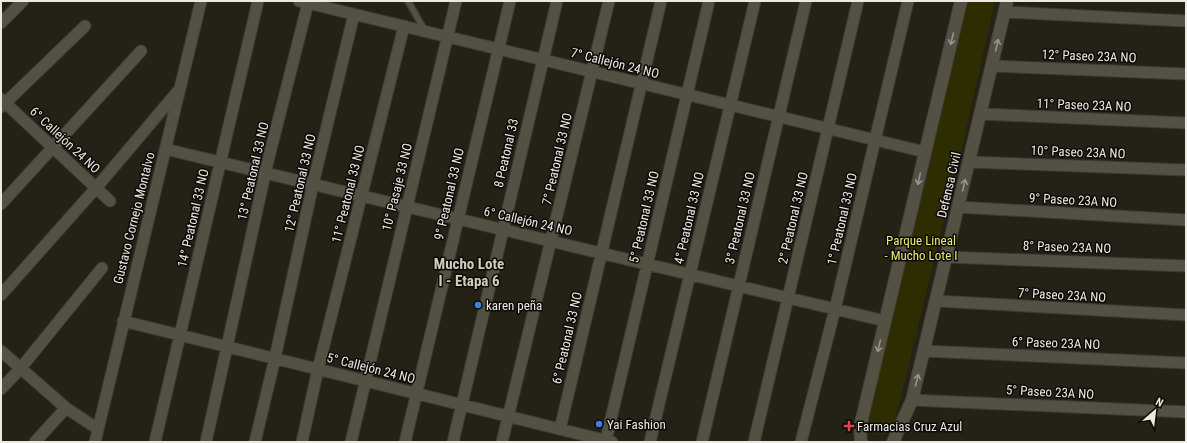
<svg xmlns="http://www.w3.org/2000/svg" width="1187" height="443" font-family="'Roboto Condensed',sans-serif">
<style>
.green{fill:#2d2d01}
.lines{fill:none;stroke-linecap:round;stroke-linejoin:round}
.service-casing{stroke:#3e3b34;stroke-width:8}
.minor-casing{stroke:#3e3b34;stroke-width:13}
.tertiary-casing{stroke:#3e3b34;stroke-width:14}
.service{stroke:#535044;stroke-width:5.5}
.minor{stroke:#535044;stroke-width:11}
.tertiary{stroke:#535044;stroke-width:12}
.oneway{stroke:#97958b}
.shop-dot{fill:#3f7fe0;stroke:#0c0a06;stroke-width:1.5}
.health-dot{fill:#e0444e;stroke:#0c0a06;stroke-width:1.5}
.labels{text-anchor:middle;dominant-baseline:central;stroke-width:3;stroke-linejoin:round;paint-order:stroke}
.street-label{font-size:13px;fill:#ebe9e2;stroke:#0c0a06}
.park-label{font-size:13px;fill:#e9eb76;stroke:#0c0a06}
.poi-label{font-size:13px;fill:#ebe9e2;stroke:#0c0a06;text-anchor:start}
.quarter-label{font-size:15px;font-weight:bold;fill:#d0ccbe;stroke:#0c0a06}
</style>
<rect width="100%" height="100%" fill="#242116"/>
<path class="green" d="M 965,1 L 995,1 L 964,139 L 893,429 C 886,436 877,436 869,431 L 866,422 Z"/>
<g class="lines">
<g class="service-casing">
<path id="service" d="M 408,1 L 425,31"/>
</g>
<g class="minor-casing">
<path id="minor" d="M 299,1 L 925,152
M 1005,12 L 1186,21
M 1,23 L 23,1
M 992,66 L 1186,74
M 1,99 L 110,201
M 1,107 L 85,26
M 981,114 L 1186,123
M 165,149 L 885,321
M 969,162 L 1186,170
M 1,204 L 141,51
M 958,207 L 1186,220
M 946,257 L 1186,266
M 1,295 L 96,188 L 178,91
M 936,301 L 1186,315
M 123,321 L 612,442
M 1,351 L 66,408 L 98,429
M 924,351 L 1186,363
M 1,389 L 20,369 L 102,268
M 912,400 L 1186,412
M 560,429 L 661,1
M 606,440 L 709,1
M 35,442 L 66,408
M 95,442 L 201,1
M 155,442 L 258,1
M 206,442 L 267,165 L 308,3
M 255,442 L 275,358 L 313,184 L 354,14
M 302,442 L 318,369 L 404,26
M 351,442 L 456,1
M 405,442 L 510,1
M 453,442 L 557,1
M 502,442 L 609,1
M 650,442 L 755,1
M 702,442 L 806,1
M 754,442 L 858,1
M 801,442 L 835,309 L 908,1"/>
</g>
<g class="tertiary-casing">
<path id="tertiary" d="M 861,442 L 860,427 L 961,1
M 893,442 L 912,400 L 1007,1"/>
</g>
<use href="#service" class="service"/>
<use href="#minor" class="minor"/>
<use href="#tertiary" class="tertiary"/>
</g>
<defs><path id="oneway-shaft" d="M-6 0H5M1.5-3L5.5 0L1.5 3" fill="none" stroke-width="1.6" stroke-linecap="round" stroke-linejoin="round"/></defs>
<g class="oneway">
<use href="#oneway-shaft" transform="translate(952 39) rotate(103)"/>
<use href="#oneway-shaft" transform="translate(997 45) rotate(-77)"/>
<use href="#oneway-shaft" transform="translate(919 179) rotate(103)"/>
<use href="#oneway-shaft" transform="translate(964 185) rotate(-77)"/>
<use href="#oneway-shaft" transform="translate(879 346) rotate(103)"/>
<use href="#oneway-shaft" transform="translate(917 380) rotate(-76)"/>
</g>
<g class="shop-dot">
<circle cx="478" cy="305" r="4"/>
<circle cx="599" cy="424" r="4"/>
</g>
<path class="health-dot" d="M847 420h4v4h4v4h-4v4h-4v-4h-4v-4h4z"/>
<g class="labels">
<g class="street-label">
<text transform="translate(1089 56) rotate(2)">12° Paseo 23A NO</text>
<text transform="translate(615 63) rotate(14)">7° Callejón 24 NO</text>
<text transform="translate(1084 105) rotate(2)">11° Paseo 23A NO</text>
<text transform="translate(65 140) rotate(43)">6° Callejón 24 NO</text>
<text transform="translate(1078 152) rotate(2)">10° Paseo 23A NO</text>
<text transform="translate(506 153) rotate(-77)">8 Peatonal 33</text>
<text transform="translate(557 159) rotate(-77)">7° Peatonal 33 NO</text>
<text transform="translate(253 171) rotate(-77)">13° Peatonal 33 NO</text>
<text transform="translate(300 183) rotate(-77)">12° Peatonal 33 NO</text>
<text transform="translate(949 185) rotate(-77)">Defensa Civil</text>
<text transform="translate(397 187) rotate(-76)">10° Pasaje 33 NO</text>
<text transform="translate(348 194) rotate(-76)">11° Peatonal 33 NO</text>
<text transform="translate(449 194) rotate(-77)">9° Peatonal 33 NO</text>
<text transform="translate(1073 200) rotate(3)">9° Paseo 23A NO</text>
<text transform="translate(644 217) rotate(-77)">5° Peatonal 33 NO</text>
<text transform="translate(134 218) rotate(-76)">Gustavo Cornejo Montalvo</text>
<text transform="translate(193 218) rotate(-77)">14° Peatonal 33 NO</text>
<text transform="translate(689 218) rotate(-77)">4° Peatonal 33 NO</text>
<text transform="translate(740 218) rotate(-77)">3° Peatonal 33 NO</text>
<text transform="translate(793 218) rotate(-77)">2° Peatonal 33 NO</text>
<text transform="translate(842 219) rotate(-77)">1° Peatonal 33 NO</text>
<text transform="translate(528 221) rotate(13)">6° Callejón 24 NO</text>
<text transform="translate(1067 247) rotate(2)">8° Paseo 23A NO</text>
<text transform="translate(1062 295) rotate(3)">7° Paseo 23A NO</text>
<text transform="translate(567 338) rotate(-77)">6° Peatonal 33 NO</text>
<text transform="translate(1056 343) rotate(2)">6° Paseo 23A NO</text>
<text transform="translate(371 368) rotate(14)">5° Callejón 24 NO</text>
<text transform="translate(1050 392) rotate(3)">5° Paseo 23A NO</text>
</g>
<g class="park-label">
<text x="921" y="240">Parque Lineal<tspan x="921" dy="15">- Mucho Lote I</tspan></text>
</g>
<g class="poi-label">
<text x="486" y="305">karen peña</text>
<text x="607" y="424">Yai Fashion</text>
<text x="857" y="426">Farmacias Cruz Azul</text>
</g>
<g class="quarter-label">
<text x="469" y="264">Mucho Lote<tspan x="469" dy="17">I - Etapa 6</tspan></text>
</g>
</g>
<rect width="1187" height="443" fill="none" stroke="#ebe9e2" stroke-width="4"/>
<g transform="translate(1155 411) rotate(28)" stroke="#0c0a06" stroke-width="3" paint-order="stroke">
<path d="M0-3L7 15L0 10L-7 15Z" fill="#ebe9e2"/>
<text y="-6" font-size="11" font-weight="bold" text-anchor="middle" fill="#ebe9e2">N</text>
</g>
</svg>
